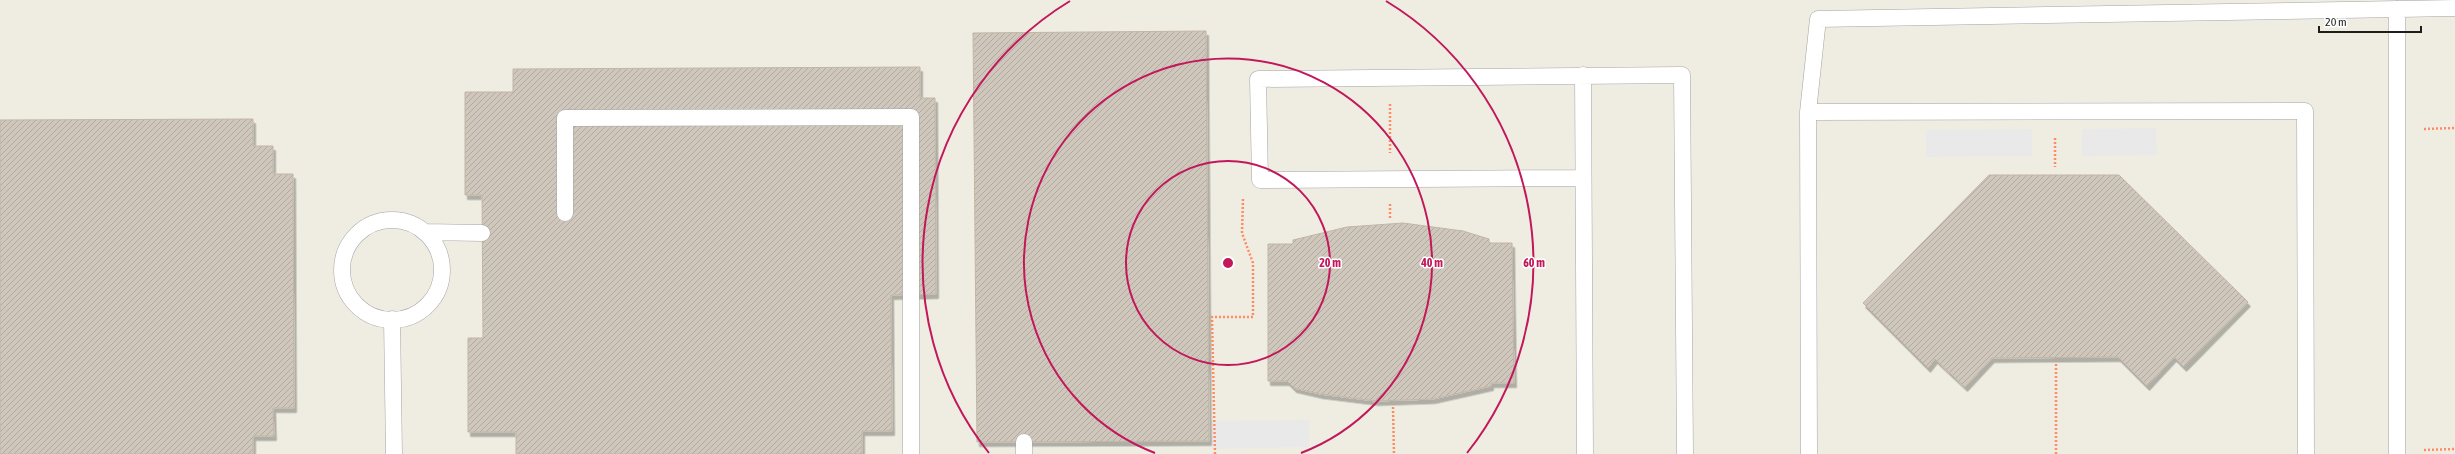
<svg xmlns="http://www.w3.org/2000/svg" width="2455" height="454" font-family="'Asap Condensed',sans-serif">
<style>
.parking{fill:#e9e9e9}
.building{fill:url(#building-hatch);stroke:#c2b6a4;filter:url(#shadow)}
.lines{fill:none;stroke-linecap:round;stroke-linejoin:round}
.lane-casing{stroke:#a4a4a4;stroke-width:17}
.path{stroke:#ff8b64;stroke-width:2.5;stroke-dasharray:2 2;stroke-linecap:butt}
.lane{stroke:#fff;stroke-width:16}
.ring{fill:none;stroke:#c2185b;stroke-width:2}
.centre{fill:#c2185b;stroke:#fff;stroke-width:2}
.ring-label{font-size:12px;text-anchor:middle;font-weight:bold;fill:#c2185b;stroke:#fff;stroke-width:3;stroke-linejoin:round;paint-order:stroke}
</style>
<defs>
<pattern id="building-hatch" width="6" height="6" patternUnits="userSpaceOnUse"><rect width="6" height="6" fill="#cfc7bb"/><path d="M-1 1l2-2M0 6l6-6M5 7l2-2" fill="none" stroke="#b1aaa0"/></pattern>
<filter id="shadow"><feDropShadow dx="2.5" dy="4.5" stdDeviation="0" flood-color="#0004"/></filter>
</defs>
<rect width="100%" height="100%" fill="#efede2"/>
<path class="parking" d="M 2156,128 L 2157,155 L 2082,156 L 2082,129 Z
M 2032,129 L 2032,156 L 1926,157 L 1926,130 Z
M 1309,420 L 1309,447 L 1211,449 L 1211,421 Z"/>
<path class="building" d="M 1206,31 L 1209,441 L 977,442 L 973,33 Z
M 920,67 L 920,98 L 935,98 L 936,294 L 891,295 L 892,431 L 862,431 L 862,454 L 516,454 L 516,432 L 468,432 L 468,338 L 483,338 L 482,195 L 465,195 L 465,92 L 513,92 L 513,69 Z
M 253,119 L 253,146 L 273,146 L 273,174 L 293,174 L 294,408 L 273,408 L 274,436 L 253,436 L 253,454 L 0,454 L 0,120 Z
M 1989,175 L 2119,175 L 2248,302 L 2184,367 L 2174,357 L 2147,386 L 2118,357 L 1992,358 L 1965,387 L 1935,359 L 1928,368 L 1863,303 Z
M 1403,223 L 1463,231 L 1489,239 L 1489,243 L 1512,243 L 1514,383 L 1491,383 L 1491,386 L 1433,399 L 1376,401 L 1320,394 L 1294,388 L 1287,381 L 1268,381 L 1268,244 L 1293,244 L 1293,240 L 1347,227 Z"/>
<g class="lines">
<g class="lane-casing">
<path id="lane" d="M 2397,9 L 2397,454
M 1583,75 L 1585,454
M 1808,112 L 2305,111 L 2306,454
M 1583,178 L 1260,180 L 1258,79 L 1682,75 L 1685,454
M 565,213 L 565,118 L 911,117 L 911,454
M342 270a50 50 0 1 1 100 0a50 50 0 1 1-100 0Z
M 425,232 L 482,233
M 392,319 L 394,454
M 1024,454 L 1024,442
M 1809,454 L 1808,112 L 1818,19 L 2455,8"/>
</g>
<path class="path" d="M 1390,104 L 1390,153
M 2424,129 L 2455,128
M 2055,138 L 2055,167
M 1390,204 L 1390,220
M 2056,364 L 2056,454
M 1393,407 L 1394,454
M 2424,450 L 2455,449
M 1215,454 L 1212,317 L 1253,317 L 1253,263 L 1242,233 L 1243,199"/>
<use href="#lane" class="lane"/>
</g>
<g class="ring">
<circle cx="1228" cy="263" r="102"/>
<path d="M1155 453A204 204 0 1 1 1301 453"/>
<path d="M989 453A306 306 0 0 1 1070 1M1386 1A306 306 0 0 1 1467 453"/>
</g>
<circle cx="1228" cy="263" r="6" class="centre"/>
<g class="ring-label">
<text x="1330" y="267">20 m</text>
<text x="1432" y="267">40 m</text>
<text x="1534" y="267">60 m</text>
</g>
<path d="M2319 26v6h102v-6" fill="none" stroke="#1d1d1d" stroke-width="2"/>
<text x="2325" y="26" font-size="12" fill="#1d1d1d" stroke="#ffffff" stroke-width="3" paint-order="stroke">20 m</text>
</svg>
